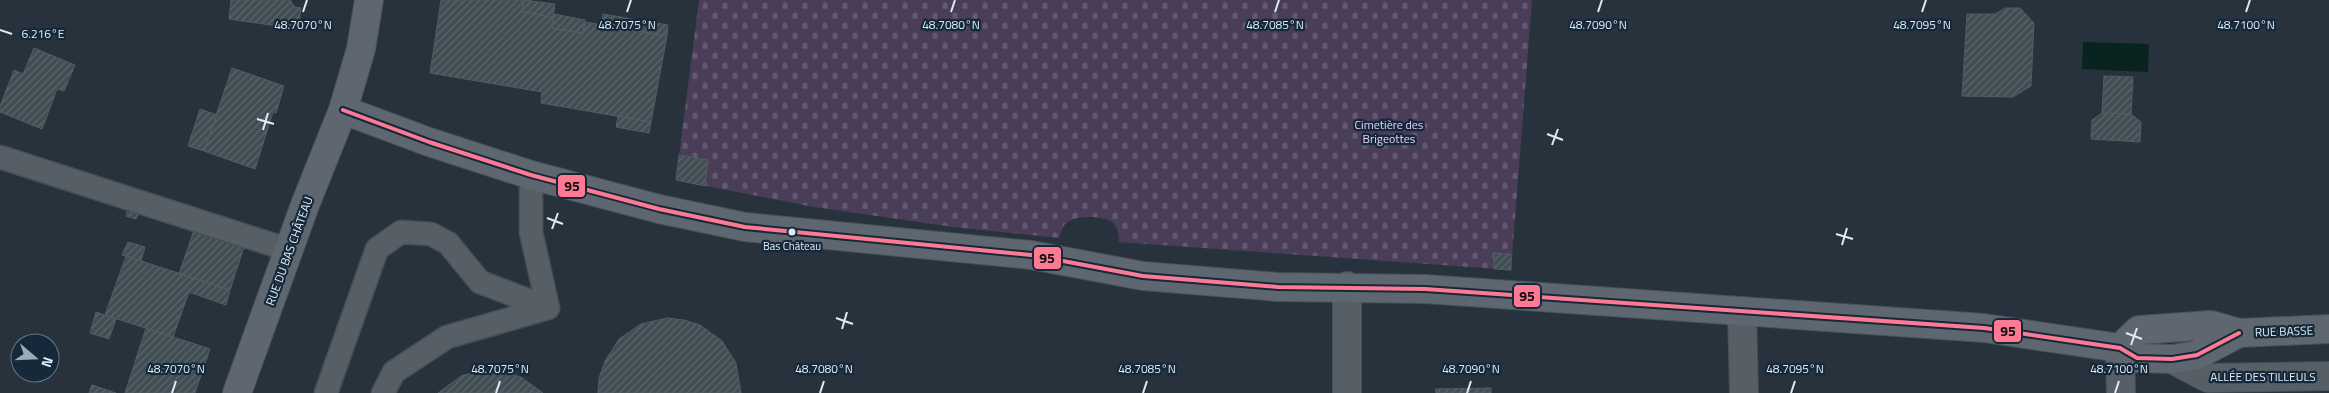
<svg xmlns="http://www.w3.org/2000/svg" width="2329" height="393" font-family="'Titillium Web',sans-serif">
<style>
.cemetery{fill:url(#cemetery-stones)}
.water{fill:#092320}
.building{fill:url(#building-hatch);stroke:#515c63}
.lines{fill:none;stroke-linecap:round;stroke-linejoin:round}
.lane-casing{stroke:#465058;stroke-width:25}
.street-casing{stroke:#465058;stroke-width:30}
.secondary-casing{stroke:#465058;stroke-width:30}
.lane{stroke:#575f66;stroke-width:22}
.street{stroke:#575f66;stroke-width:28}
.secondary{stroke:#5e6670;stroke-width:28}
.bus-1-casing{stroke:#15293a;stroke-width:8}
.bus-1{stroke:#fe7a93;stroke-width:4}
.ticks{fill:none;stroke:#deebf6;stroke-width:2}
.bus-dot{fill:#deebf6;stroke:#15293a;stroke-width:2}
.labels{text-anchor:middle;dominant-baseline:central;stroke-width:4.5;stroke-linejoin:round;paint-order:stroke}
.bus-label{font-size:11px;fill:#deebf6;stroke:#15293a}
.park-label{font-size:12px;fill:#e7cfff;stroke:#15293a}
.street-label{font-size:12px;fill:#deebf6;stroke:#15293a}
.ticks-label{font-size:12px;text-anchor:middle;fill:#deebf6;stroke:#15293a;stroke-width:4.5;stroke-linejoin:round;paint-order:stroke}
.line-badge{stroke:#15293a;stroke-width:2}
.pale-badge-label{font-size:14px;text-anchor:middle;font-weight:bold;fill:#111}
</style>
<defs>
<pattern id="cemetery-stones" width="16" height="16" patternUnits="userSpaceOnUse" patternTransform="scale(1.25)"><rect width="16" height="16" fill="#493d58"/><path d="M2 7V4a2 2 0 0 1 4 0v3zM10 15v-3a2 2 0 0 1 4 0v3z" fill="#635971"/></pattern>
<pattern id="building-hatch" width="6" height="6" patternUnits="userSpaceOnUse" patternTransform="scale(1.25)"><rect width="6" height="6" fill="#404d53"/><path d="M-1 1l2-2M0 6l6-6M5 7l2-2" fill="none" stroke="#5b676c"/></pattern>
</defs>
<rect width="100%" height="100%" fill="#27323c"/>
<path class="cemetery" d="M 699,0 L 1532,0 L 1511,270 L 1119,242 C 1119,235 1118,228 1113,223 C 1103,215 1075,215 1066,223 C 1062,227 1061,233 1059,238 L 953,227 L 814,207 L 676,180 Z"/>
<path class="water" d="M 2083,42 L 2149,44 L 2148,72 L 2082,69 Z"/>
<path class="building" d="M 231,0 L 290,0 L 295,7 L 301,8 L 298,29 L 229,19 Z
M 441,0 L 524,0 L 522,12 L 553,17 L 552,28 L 583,33 L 585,22 L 667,36 L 651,122 L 541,103 L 542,92 L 430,73 Z
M 524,0 L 555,4 L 553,17 L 522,12 Z
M 2006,8 L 2020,8 L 2034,23 L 2031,86 L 2013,97 L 1962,96 L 1967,14 L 1995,14 Z
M 554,14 L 585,20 L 583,33 L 552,28 Z
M 603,14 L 668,25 L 667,36 L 601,25 Z
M 34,48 L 75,65 L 64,91 L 57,89 L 42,129 L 0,112 L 0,106 L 14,70 L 23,74 Z
M 232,68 L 284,86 L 276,113 L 273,112 L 255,169 L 204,151 Z
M 2104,76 L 2133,77 L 2131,114 L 2102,113 Z
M 200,109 L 217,115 L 204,151 L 188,146 Z
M 2102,113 L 2131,114 L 2141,122 L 2140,142 L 2091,139 L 2092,120 Z
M 618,116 L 651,122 L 649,133 L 616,127 Z
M 679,155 L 708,160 L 705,186 L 676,180 Z
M 128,208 L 139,212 L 136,219 L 126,216 Z
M 194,230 L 244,247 L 230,290 L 179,274 Z
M 128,242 L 145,247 L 141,261 L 122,255 Z
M 1494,253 L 1511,254 L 1511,270 L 1494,269 Z
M 126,256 L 230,290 L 226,305 L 189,292 L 173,337 L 105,315 Z
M 96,312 L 116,319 L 109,339 L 90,333 Z
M 667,318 L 684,320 L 700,325 L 722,341 L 736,363 L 741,393 L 598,393 L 599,378 L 605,361 L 619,339 L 641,324 Z
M 146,328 L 210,349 L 195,393 L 125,393 Z
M 495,370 L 521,377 L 543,393 L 438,393 L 461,376 L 478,371 Z
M 92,385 L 116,393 L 89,393 Z
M 1491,388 L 1491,393 L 1436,393 L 1435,389 Z"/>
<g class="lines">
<g class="lane-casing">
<path id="lane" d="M 0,157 L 289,250
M 531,175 L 531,232 L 548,308
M 326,393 L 377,249 L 401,232 L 431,234 L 448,243 L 480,282 L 548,308
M 383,393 L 394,372 L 447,337 L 548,308"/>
</g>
<g class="street-casing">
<path id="street" d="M 1347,286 L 1347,393
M 1742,311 L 1744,393
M 2120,348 L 2121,393
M 2172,359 L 2208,378 L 2329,376"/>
</g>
<g class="secondary-casing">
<path id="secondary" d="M 343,110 L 429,142 L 531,175 L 659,209 L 745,227 L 1031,255 L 1143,276 L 1278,287 L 1425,289 L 1984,328 L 2120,348 L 2137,358 L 2172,359 L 2197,355 L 2239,333
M 2120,348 L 2139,330 L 2211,325 L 2239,333 L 2329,329
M 237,393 L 305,205 L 343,110 L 361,49 L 369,0"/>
</g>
<use href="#lane" class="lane"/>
<use href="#street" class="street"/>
<use href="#secondary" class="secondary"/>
<g class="bus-1-casing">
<path id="bus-1" d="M 343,110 L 429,142 L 531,175 L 659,209 L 745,227 L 1031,255 L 1143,276 L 1278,287 L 1425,289 L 1984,328 L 2120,348 L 2137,358 L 2172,359 L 2197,355 L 2239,333"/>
</g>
<use href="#bus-1" class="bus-1"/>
</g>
<path class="ticks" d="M 303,12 L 307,0M 627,12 L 631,0M 951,12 L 955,0M 1275,12 L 1279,0M 1598,12 L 1602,0M 1922,12 L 1926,0M 2246,12 L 2250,0M 0,30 L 12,34M 257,119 L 274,124M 263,130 L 268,113M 1547,134 L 1563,140M 1552,145 L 1558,129M 547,218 L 563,224M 552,229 L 558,213M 1836,234 L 1853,239M 1842,245 L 1847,228M 836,318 L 853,324M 842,329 L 847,312M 2126,333 L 2142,339M 2131,345 L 2137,328M 172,393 L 176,381M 496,393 L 500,381M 820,393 L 824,381M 1143,393 L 1147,381M 1467,393 L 1471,381M 1791,393 L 1795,381M 2115,393 L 2119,381"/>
<circle class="bus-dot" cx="792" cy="232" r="4.5"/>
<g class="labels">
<g class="bus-label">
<text x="792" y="246">Bas Château</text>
</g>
<g class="park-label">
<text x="1389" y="124">Cimetière des<tspan x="1389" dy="14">Brigeottes</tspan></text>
</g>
<g class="street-label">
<text transform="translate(289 251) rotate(-70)">RUE DU BAS CHÂTEAU</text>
<text transform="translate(2284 331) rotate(-2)">RUE BASSE</text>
<text x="2263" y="376">ALLÉE DES TILLEULS</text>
</g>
</g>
<g class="ticks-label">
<text x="951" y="29">48.7080°N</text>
<text x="1275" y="29">48.7085°N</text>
<text x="1598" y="29">48.7090°N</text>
<text x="1922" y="29">48.7095°N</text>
<text x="303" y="29">48.7070°N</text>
<text x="627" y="29">48.7075°N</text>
<text x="2246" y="29">48.7100°N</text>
<text x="43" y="38">6.216°E</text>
<text x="176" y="373">48.7070°N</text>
<text x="500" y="373">48.7075°N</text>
<text x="824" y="373">48.7080°N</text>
<text x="1147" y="373">48.7085°N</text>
<text x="1471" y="373">48.7090°N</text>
<text x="1795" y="373">48.7095°N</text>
<text x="2119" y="373">48.7100°N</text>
</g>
<g class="line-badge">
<rect x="557" y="174" width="29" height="24" rx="5" fill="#fe7a93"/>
<rect x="1033" y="246" width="29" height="24" rx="5" fill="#fe7a93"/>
<rect x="1513" y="284" width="28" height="24" rx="5" fill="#fe7a93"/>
<rect x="1993" y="319" width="29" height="24" rx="5" fill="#fe7a93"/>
</g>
<g class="pale-badge-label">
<text x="572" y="191">95</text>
<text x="1047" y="263">95</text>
<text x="1527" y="301">95</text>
<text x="2008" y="336">95</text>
</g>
<g transform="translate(35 358) rotate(109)"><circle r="24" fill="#15293a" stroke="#657785"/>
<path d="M0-4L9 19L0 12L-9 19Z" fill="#9eaab5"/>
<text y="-8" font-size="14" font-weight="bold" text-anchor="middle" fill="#deebf6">N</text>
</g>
</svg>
